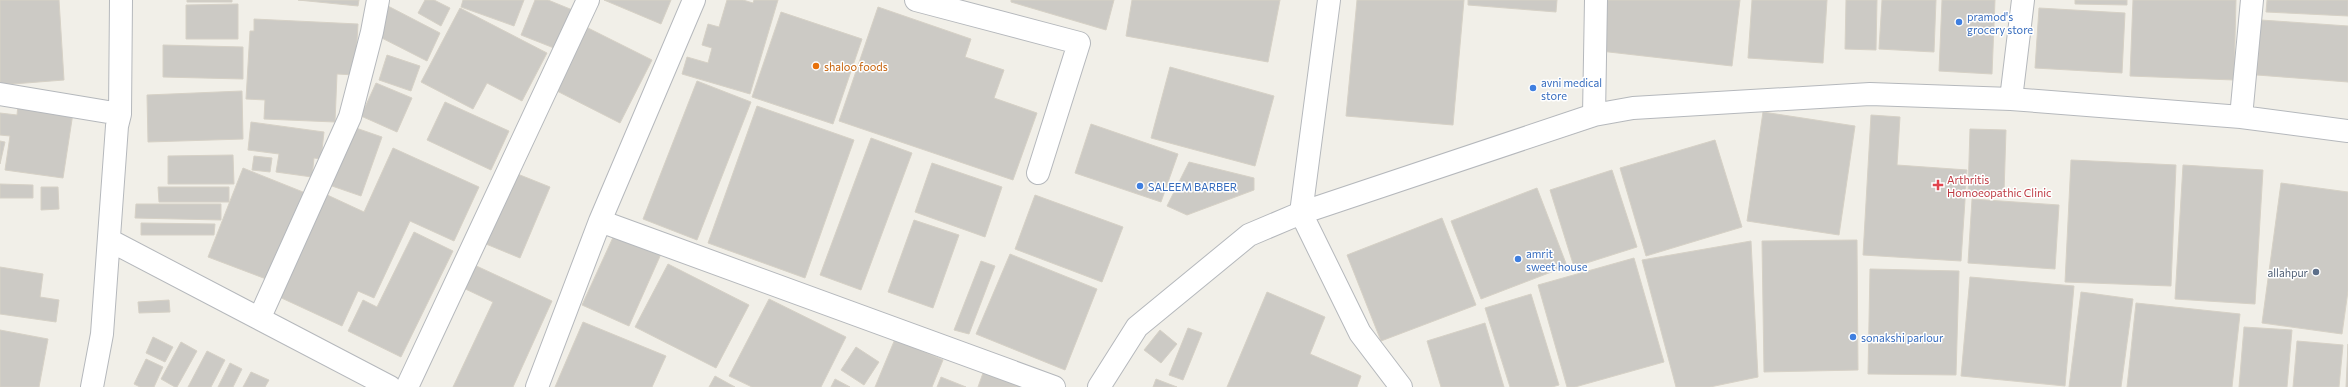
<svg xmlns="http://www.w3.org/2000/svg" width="2348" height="387" font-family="Commissioner,sans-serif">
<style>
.building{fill:#cccac5;stroke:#d6d1c6}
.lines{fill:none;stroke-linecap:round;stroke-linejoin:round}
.street-casing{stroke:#b5b8bc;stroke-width:24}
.street{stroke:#fff;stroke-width:22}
.shop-dot{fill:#3f7fe0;stroke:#fff;stroke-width:1.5}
.food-dot{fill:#e8710a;stroke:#fff;stroke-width:1.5}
.health-dot{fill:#e0444e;stroke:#fff;stroke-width:1.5}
.service-dot{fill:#5c6f8a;stroke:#fff;stroke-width:1.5}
.labels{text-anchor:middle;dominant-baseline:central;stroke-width:3;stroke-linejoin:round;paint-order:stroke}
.shop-label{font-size:11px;fill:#366cbe;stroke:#fff;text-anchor:start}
.food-label{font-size:11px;fill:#c56008;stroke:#fff;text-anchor:start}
.health-label{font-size:11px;fill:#be3a42;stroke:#fff;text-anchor:start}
.service-label{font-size:11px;fill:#4e5e75;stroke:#fff;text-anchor:end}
</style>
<rect width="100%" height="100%" fill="#f1efe8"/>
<path class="building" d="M 0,0 L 59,0 L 64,80 L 0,85 Z
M 187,0 L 232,0 L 232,2 L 187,2 Z
M 298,0 L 359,0 L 358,6 Z
M 425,0 L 434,0 L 450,8 L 441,26 L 418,13 Z
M 463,0 L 524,0 L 514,26 L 461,7 Z
M 535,0 L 548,0 L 575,11 L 559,50 L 521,35 Z
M 604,0 L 671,0 L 661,24 Z
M 727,0 L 743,0 L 753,3 L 754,0 L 778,0 L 750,94 L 682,74 L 687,57 L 708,63 L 712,48 L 702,45 L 708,24 L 719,27 Z
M 1011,0 L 1114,0 L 1106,30 L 1011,2 Z
M 1132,0 L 1280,0 L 1268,62 L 1126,36 Z
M 1357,0 L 1464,0 L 1453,125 L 1346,116 Z
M 1468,0 L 1557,0 L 1556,12 L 1468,5 Z
M 1606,0 L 1740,0 L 1732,66 L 1600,51 Z
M 1752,0 L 1827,0 L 1823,63 L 1748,58 Z
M 1846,0 L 1877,0 L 1876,50 L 1845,49 Z
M 1882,0 L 1936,0 L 1934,52 L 1879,49 Z
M 1942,0 L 1995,0 L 1992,74 L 1939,71 Z
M 2075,0 L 2127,0 L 2127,5 L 2075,4 Z
M 2133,0 L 2236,0 L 2234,80 L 2130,76 Z
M 2267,0 L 2348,0 L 2348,16 L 2266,12 Z
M 238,4 L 238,39 L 186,39 L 186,5 Z
M 386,5 L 440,33 L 427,61 L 372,33 Z
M 878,7 L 971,39 L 965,57 L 1004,70 L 994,98 L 1037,113 L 1013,180 L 839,121 Z
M 460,8 L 547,53 L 522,101 L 487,83 L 473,109 L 421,82 Z
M 2039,8 L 2125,13 L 2122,73 L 2035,68 Z
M 781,12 L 862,39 L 833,124 L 752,97 Z
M 254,19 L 358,24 L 355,75 L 337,74 L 335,122 L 264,119 L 265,100 L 246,99 L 250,31 L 254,31 Z
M 2261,20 L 2348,26 L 2348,82 L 2257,75 Z
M 586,27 L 652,60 L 620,123 L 555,90 Z
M 163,45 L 243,47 L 243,79 L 163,77 Z
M 387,55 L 420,66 L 411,91 L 379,80 Z
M 1170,67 L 1274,96 L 1255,166 L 1151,138 Z
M 697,81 L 751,102 L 697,240 L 643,219 Z
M 376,83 L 412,98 L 397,132 L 361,116 Z
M 242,91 L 243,139 L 148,142 L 147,95 Z
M 445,102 L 509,131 L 491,170 L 427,140 Z
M 18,105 L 73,113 L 63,178 L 5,170 L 10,136 L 0,135 L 0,113 L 17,115 Z
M 757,106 L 854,140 L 805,278 L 708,243 Z
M 1763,112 L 1855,126 L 1839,235 L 1747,221 Z
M 1871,115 L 1900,117 L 1897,165 L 1967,170 L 1961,261 L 1863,255 Z
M 251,122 L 324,132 L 321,159 L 314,158 L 312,177 L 276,172 L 279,154 L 248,150 Z
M 1091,124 L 1178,154 L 1161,202 L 1075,173 Z
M 353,127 L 382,137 L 361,196 L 332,186 Z
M 1970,129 L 2006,130 L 2004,193 L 1968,192 Z
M 871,138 L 912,153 L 861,290 L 820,275 Z
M 1715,140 L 1742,227 L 1646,256 L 1620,168 Z
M 0,141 L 5,142 L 0,164 Z
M 393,148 L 479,187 L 454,241 L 410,221 L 374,298 L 358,291 L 342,326 L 275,295 L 323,193 L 364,212 Z
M 233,155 L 234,184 L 168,184 L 168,156 Z
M 254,156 L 272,158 L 270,172 L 252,170 Z
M 2071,160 L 2176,165 L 2171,286 L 2065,282 Z
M 1189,162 L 1254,178 L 1254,190 L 1187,215 L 1167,206 Z
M 932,163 L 1002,187 L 985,237 L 915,212 Z
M 2183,165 L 2263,170 L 2255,304 L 2175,299 Z
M 243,168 L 308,194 L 274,282 L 208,257 Z
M 1612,170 L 1637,247 L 1574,267 L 1550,190 Z
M 515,173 L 550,187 L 520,258 L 486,244 Z
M 2281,183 L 2348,192 L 2348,291 L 2342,334 L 2262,323 Z
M 0,184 L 33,185 L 33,198 L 0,198 Z
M 41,187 L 58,187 L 59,209 L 41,210 Z
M 158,187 L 229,187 L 229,202 L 159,202 Z
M 1537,188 L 1567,266 L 1481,299 L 1451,221 Z
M 1035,195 L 1123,227 L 1102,282 L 1015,249 Z
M 1972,199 L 2059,205 L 2055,269 L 1968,263 Z
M 136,204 L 221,204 L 221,220 L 135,218 Z
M 1442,218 L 1476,305 L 1381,341 L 1347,255 Z
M 914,220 L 959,235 L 933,308 L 888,292 Z
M 141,223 L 215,224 L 214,235 L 141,235 Z
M 414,232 L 453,251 L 401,357 L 348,331 L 363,300 L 377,307 Z
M 615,233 L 661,254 L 629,326 L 582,305 Z
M 1857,240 L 1858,370 L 1764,372 L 1762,241 Z
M 1751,241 L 1758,377 L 1710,387 L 1676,387 L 1642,260 Z
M 1010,254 L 1097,289 L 1065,370 L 976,334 Z
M 1634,258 L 1664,362 L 1575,387 L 1567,387 L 1538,285 Z
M 981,261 L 995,266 L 969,334 L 954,330 Z
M 470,263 L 552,301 L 513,387 L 453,387 L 493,302 L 459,286 Z
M 668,264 L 749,305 L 716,368 L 635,327 Z
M 0,267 L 43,274 L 40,297 L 59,300 L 56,322 L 0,314 Z
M 1870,269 L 1959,271 L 1956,375 L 1868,374 Z
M 1970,277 L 2074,286 L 2065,386 L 1961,376 Z
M 1267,292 L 1325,317 L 1310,354 L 1361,376 L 1357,387 L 1227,387 Z
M 2081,292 L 2133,299 L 2121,387 L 2069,387 Z
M 1531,294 L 1559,385 L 1552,387 L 1510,387 L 1485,308 Z
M 769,299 L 846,337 L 821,387 L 752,387 L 729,376 Z
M 169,300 L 170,312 L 139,313 L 138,302 Z
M 2136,303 L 2240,314 L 2232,387 L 2127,387 Z
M 583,322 L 666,356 L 652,387 L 555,387 Z
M 1485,323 L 1504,387 L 1441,387 L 1427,341 Z
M 2244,327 L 2292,330 L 2287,387 L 2239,387 Z
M 1188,328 L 1202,333 L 1183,380 L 1169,375 Z
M 0,330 L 48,339 L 39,387 L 0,387 Z
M 1160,330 L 1177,344 L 1161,363 L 1144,350 Z
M 153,337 L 173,347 L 165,362 L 146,353 Z
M 895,339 L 943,360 L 932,387 L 875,387 Z
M 2297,341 L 2343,345 L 2339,387 L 2293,387 Z
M 181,342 L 197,351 L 177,387 L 175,387 L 161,379 Z
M 2348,344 L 2348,387 L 2346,387 Z
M 856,347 L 879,362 L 864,385 L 841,370 Z
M 207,351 L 225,360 L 211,387 L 188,387 Z
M 146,359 L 163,367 L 154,387 L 140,387 L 134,384 Z
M 230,363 L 242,369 L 233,387 L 218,387 Z
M 251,372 L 269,380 L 265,387 L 243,387 Z
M 983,373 L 1023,387 L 978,387 Z
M 715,376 L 735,387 L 709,387 Z
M 941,377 L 966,387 L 937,387 Z
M 835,379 L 850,387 L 831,387 Z
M 1156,379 L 1177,387 L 1153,387 Z"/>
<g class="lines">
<g class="street-casing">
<path id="street" d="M 916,0 L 1079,43 L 1038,173
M 1329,0 L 1301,213 L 1360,333 L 1401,387
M 0,94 L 120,114
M 2011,99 L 2023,0
M 1594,115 L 1596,0
M 2241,117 L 2252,0
M 600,221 L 1054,387
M 109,240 L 390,387
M 260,317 L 350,117 L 372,32 L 378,0
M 92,387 L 102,334 L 117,126 L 120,114 L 121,0
M 407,387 L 588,0
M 537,387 L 600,221 L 694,0
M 1099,387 L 1137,327 L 1249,235 L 1301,213 L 1594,115 L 1633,108 L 1870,94 L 2011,99 L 2241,117 L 2348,131"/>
</g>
<use href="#street" class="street"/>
</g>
<g class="shop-dot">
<circle cx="1959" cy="22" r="4"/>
<circle cx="1533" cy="88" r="4"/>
<circle cx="1140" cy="186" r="4"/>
<circle cx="1518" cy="259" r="4"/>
<circle cx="1853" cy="337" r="4"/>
</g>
<circle class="food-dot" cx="816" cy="66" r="4"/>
<path class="health-dot" d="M1936 179h4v4h4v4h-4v4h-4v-4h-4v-4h4z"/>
<circle class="service-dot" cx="2316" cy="272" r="4"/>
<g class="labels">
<g class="shop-label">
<text x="1967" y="16">pramod's<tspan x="1967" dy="13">grocery store</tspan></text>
<text x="1541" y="82">avni medical<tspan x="1541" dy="13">store</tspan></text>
<text x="1148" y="186">SALEEM BARBER</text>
<text x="1526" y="253">amrit<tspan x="1526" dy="13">sweet house</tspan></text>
<text x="1861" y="337">sonakshi parlour</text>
</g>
<g class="food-label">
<text x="824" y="66">shaloo foods</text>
</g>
<g class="health-label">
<text x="1947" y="179">Arthritis<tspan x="1947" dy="13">Homoeopathic Clinic</tspan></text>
</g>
<g class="service-label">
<text x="2308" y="272">allahpur</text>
</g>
</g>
</svg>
